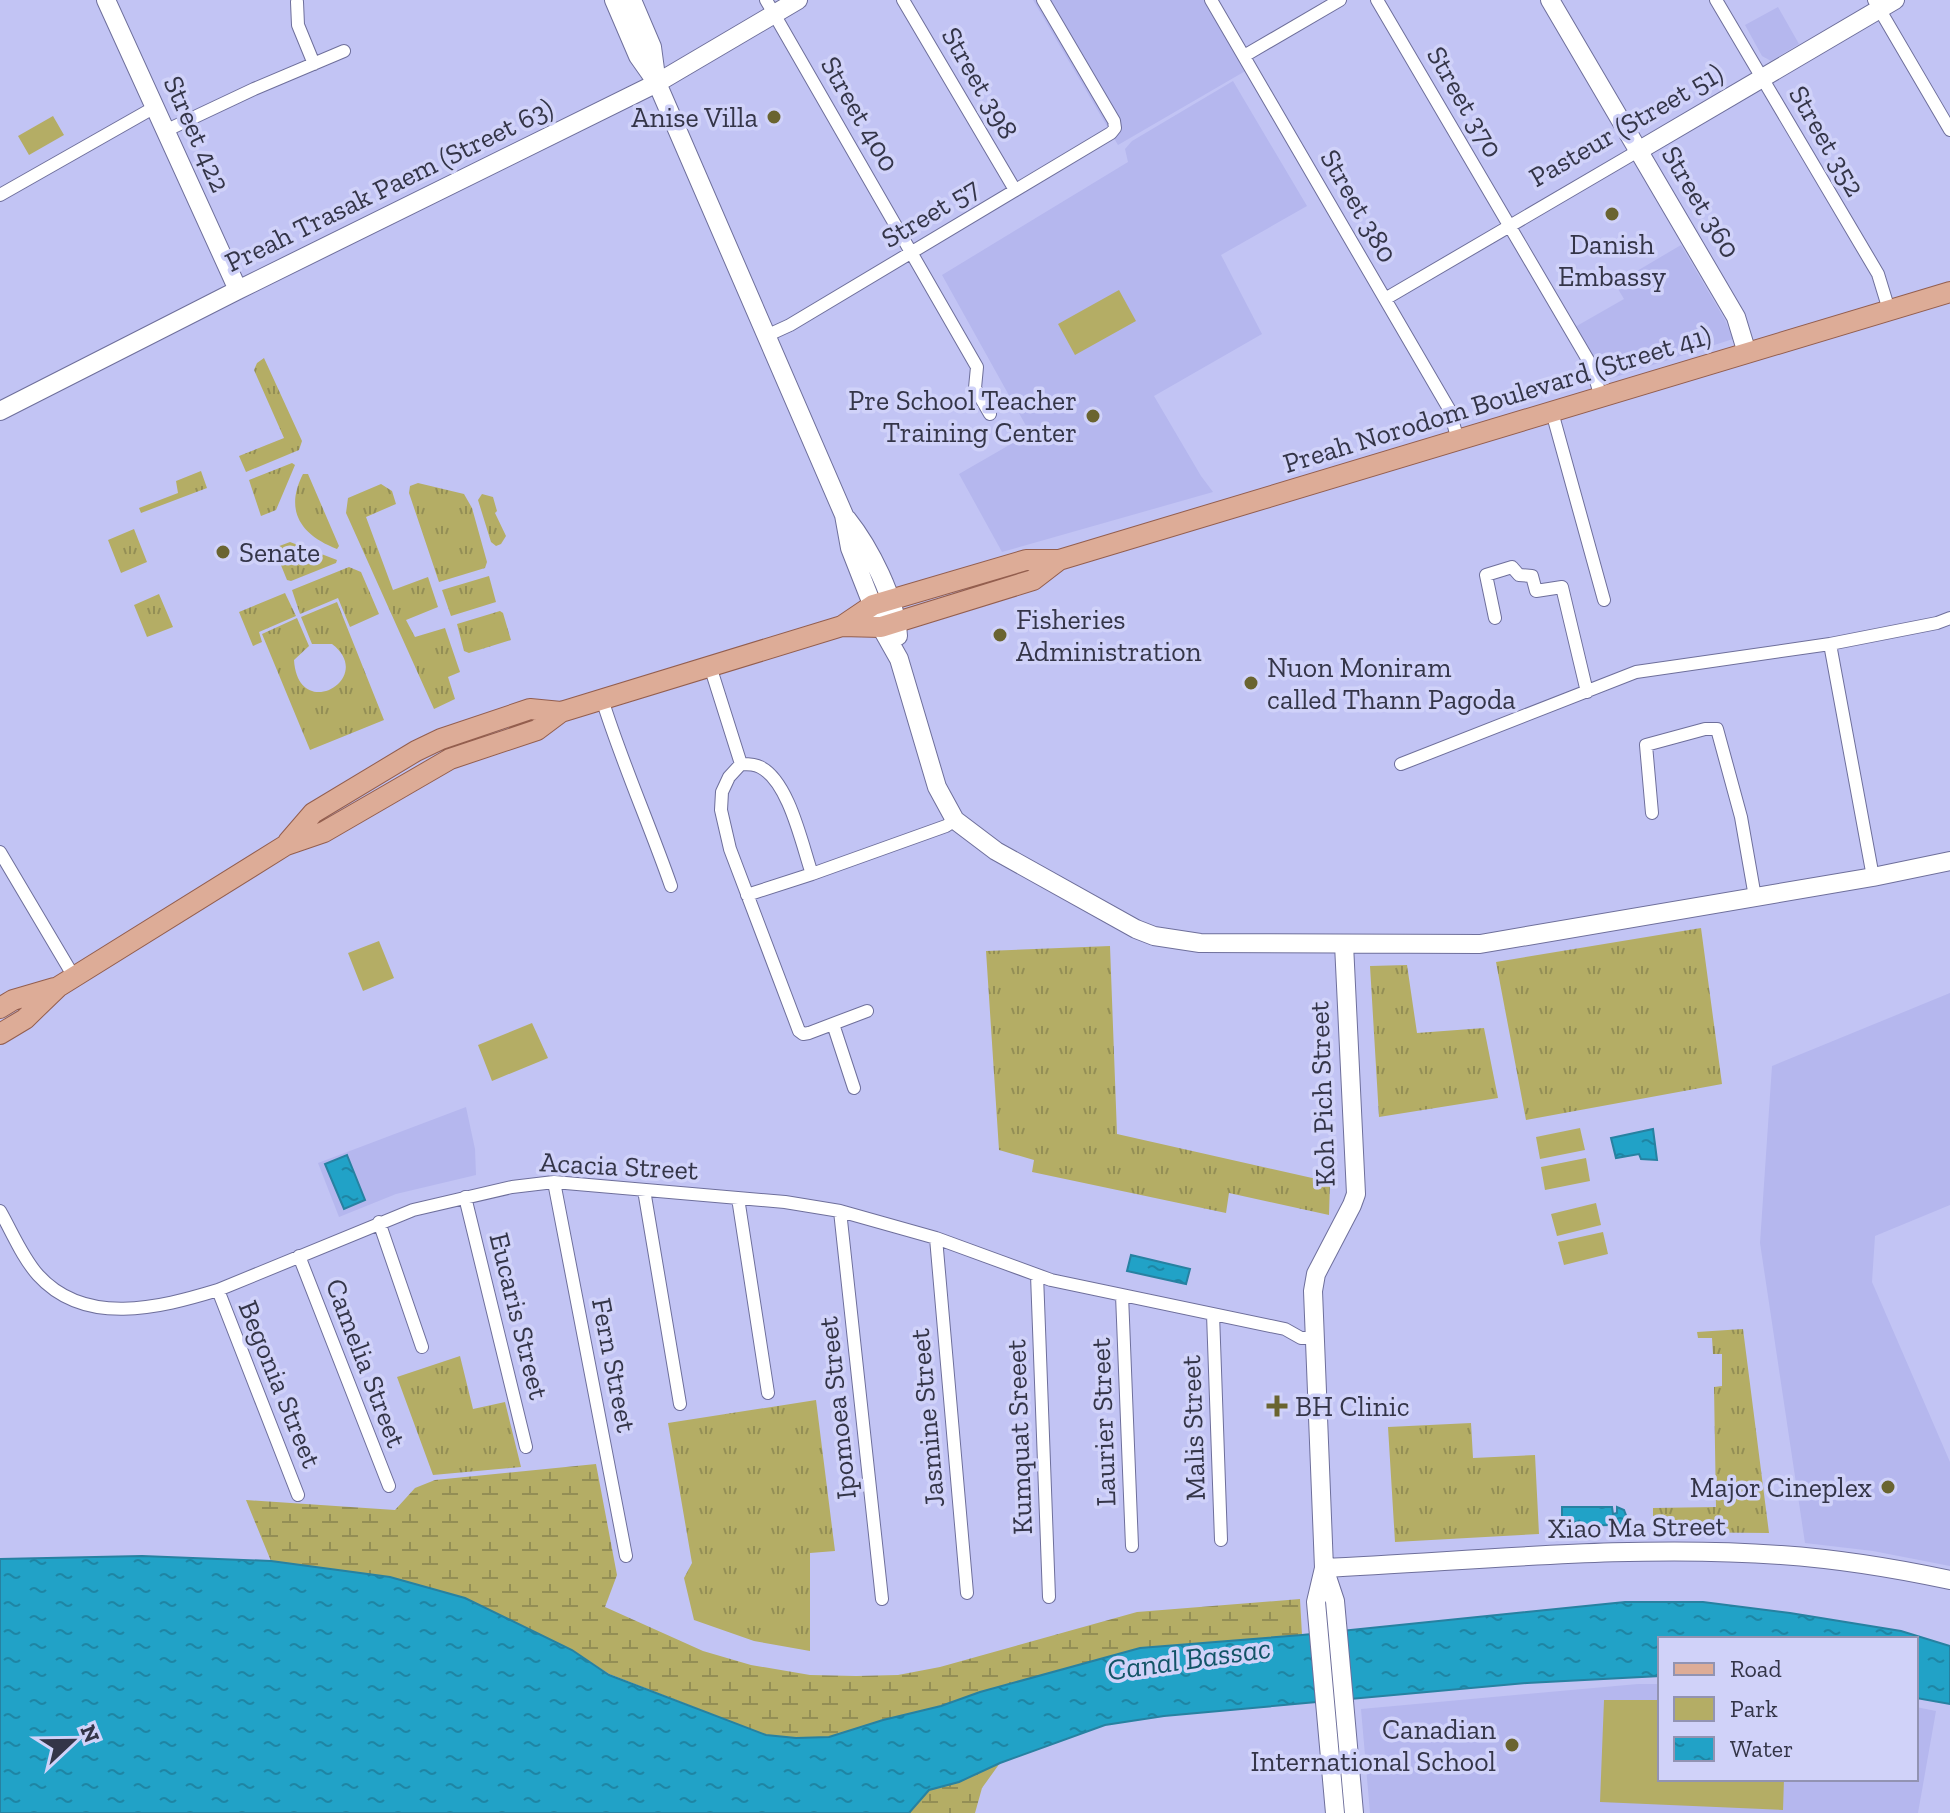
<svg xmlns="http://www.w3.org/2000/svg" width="1950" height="1813" font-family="'Zilla Slab',serif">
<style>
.built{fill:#b5b7ee}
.grass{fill:url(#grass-tufts)}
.wetland{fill:url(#wetland-marsh)}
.green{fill:#b4ad65}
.water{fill:url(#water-ripples);stroke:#2781a1;stroke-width:2}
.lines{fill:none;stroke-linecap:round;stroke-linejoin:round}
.street-casing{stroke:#6e6f9b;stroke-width:14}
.secondary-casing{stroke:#6e6f9b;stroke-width:20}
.primary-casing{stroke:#935e4e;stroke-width:22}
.street{stroke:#fff;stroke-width:12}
.secondary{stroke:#fff;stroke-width:18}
.primary{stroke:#ddac97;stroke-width:20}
.poi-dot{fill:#6a6430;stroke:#d0d2f9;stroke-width:3}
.labels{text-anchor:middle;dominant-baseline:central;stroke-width:7;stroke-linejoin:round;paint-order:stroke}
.street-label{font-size:28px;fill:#343548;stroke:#d0d2f9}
.poi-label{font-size:28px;fill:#343548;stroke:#d0d2f9;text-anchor:end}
.water-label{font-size:30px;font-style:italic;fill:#125467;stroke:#d0d2f9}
</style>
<defs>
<pattern id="grass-tufts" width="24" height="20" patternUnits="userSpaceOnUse" patternTransform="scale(2)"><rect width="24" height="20" fill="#b4ad65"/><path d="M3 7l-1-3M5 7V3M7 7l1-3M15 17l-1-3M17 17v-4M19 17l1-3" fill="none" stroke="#938e55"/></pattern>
<pattern id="wetland-marsh" width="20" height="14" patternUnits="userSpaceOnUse" patternTransform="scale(2)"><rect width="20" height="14" fill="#b4ad65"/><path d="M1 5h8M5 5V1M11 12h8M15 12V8" fill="none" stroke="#938e55"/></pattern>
<pattern id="water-ripples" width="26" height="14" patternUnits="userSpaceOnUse" patternTransform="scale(2)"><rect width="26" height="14" fill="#21a2c7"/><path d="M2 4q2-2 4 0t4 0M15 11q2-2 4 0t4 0" fill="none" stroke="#1e85a4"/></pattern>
</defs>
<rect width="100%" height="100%" fill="#c2c4f4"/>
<path class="built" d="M 1033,0 L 1216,0 L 1254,66 L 1118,145 Z
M 1778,7 L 1799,44 L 1771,61 L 1762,56 L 1745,25 Z
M 1233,81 L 1307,206 L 1221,255 L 1262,334 L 1154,396 L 1201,476 L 1213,492 L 1002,552 L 959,474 L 1030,433 L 942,275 L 1128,162 L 1125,149 L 1132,141 Z
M 1681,245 L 1725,320 L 1733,339 L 1606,380 L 1575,327 L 1624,299 L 1615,284 Z
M 1950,993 L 1950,1205 L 1875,1236 L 1872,1282 L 1950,1462 L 1950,1566 L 1873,1551 L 1805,1543 L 1760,1243 L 1772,1066 Z
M 466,1107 L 475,1149 L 476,1175 L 396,1194 L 339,1217 L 318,1163 Z
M 1638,1684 L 1660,1684 L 1660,1779 L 1916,1779 L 1916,1707 L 1936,1711 L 1918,1813 L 1370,1813 L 1361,1709 Z"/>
<path class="grass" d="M 264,358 L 302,441 L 299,450 L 246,472 L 239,456 L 284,438 L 254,370 L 257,363 Z
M 292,463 L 295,465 L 276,510 L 261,516 L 249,480 Z
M 201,471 L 207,488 L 141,513 L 139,508 L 178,493 L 176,481 Z
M 303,474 L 308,474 L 339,546 L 337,549 C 301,535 284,511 303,474 Z
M 418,483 L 464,494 L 472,508 L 487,562 L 485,568 L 439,582 L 409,493 L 410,486 Z
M 381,484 L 392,491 L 396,504 L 366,517 L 393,590 L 428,577 L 438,607 L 406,620 L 415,637 L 445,628 L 460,672 L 448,677 L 455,699 L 434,709 L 346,513 L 348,498 Z
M 482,494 L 493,497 L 497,511 L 495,513 L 506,536 L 501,544 L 496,546 L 491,542 L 478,500 Z
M 134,529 L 147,562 L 121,573 L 108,540 Z
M 290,542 L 337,560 L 336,563 L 291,581 L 287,580 L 274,548 Z
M 349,567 L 361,572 L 379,614 L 350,627 L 338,598 L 300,614 L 292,590 Z
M 489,576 L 496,602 L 451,616 L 442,590 Z
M 285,593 L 296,616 L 259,632 L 262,642 L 253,646 L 239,612 Z
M 159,594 L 173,627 L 147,637 L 134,605 Z
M 337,602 L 384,720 L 310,750 L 262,634 L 297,618 L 309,646 L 294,660 C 298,724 377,678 332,644 L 312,644 L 301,617 Z
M 500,611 L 503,613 L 511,640 L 469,653 L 464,651 L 457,624 Z
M 1701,928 L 1722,1084 L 1526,1120 L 1496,962 Z
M 1110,946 L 1117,1134 L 1330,1182 L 1329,1215 L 1229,1193 L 1226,1213 L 1032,1172 L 1034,1160 L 999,1150 L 986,951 Z
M 1407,965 L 1417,1033 L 1484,1028 L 1498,1098 L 1379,1117 L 1370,966 Z
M 1743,1329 L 1769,1533 L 1653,1532 L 1653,1508 L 1716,1507 L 1714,1387 L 1722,1386 L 1722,1354 L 1713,1354 L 1712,1338 L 1698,1338 L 1697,1332 Z
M 460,1356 L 473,1409 L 505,1402 L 521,1467 L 433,1475 L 397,1377 Z
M 816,1400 L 835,1551 L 810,1553 L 810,1651 L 754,1641 L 694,1620 L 684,1578 L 692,1563 L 668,1423 Z
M 1471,1423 L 1473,1458 L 1535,1455 L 1539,1534 L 1395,1542 L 1388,1427 Z"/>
<path class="wetland" d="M 596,1464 L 617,1575 L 605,1607 L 703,1651 L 751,1665 L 810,1675 L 856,1676 L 898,1675 L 940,1667 L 1137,1612 L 1300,1599 L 1302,1635 L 1140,1648 L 980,1692 L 941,1706 L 883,1720 L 829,1737 L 796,1738 L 766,1735 L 609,1674 L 572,1650 L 465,1598 L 390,1577 L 271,1561 L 246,1500 L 395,1510 L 415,1488 L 435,1480 Z
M 1000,1763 L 982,1788 L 975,1813 L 909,1813 L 929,1790 L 959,1782 Z"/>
<path class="green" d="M 53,116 L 64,135 L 29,155 L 18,136 Z
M 1119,290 L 1136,321 L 1075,355 L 1058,324 Z
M 379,941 L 394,978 L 363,991 L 348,953 Z
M 532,1023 L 548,1058 L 492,1081 L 478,1045 Z
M 1580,1128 L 1585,1150 L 1540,1159 L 1536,1137 Z
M 1586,1158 L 1590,1181 L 1545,1190 L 1541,1167 Z
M 1596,1203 L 1601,1225 L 1557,1236 L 1551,1214 Z
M 1603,1232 L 1608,1254 L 1564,1265 L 1558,1242 Z
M 1604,1700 L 1660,1700 L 1660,1779 L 1784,1779 L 1783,1810 L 1600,1802 Z"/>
<path class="water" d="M 1653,1129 L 1657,1160 L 1641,1159 L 1639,1154 L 1616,1158 L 1611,1138 Z
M 347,1155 L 365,1200 L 344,1209 L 325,1164 Z
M 1131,1255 L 1190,1269 L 1186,1284 L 1127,1271 Z
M 1562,1507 L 1612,1507 L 1613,1514 L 1617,1513 L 1617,1507 L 1624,1510 L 1627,1518 L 1619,1526 L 1617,1525 L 1616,1519 L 1612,1520 L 1612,1525 L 1562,1526 Z
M 142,1556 L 271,1561 L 390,1577 L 465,1598 L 572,1650 L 609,1675 L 766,1735 L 796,1738 L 829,1737 L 883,1720 L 941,1706 L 980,1692 L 1140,1648 L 1302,1635 L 1625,1602 L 1703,1602 L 1790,1613 L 1901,1631 L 1950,1646 L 1950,1704 L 1916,1698 L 1916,1639 L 1660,1639 L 1660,1676 L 1527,1683 L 1164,1716 L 1105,1725 L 1000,1763 L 959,1782 L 929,1790 L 909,1813 L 0,1813 L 0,1559 Z"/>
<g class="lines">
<g class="street-casing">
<path id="street" d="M 766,0 L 977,367 L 975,388 L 990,414
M 903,0 L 1015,190
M 1211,0 L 1449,409 L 1458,440
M 1377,0 L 1591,365 L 1601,397
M 1716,0 L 1878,274 L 1889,310
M 1874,0 L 1950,130
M 297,2 L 298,25 L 314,64
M 1244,56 L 1340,0
M 165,131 L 254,89 L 344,51
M 0,195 L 155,107
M 1385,299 L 1638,151
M 766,336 L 790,325 L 1111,133 L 1115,128 L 1114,121 L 1043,0
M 1552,412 L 1604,600
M 1495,618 L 1486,575 L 1512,567 L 1519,575 L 1532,576 L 1536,591 L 1562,587 L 1587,692
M 710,666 L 741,764
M 602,699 C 622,763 649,823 671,886
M 741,764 L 729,777 L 722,792 L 721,810 L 730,849 L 799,1031 L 803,1034 L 809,1033 L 867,1011
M 741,764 C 747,764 755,764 760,767 C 789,781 802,845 812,874 L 946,826 L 955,820
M 1401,764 L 1636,672 L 1830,644
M 1652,813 L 1646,745 L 1705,729 L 1717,729 L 1741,817 L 1755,897
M 0,852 L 74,977
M 1873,877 L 1830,644 L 1937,623 L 1950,618
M 747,895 L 812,874
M 833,1024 L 854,1088
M 554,1182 L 626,1556
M 644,1190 L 680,1404
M 465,1197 L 526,1447
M 738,1198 L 768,1393
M 0,1211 C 12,1232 22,1257 38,1275 C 85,1327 159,1308 218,1290 L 413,1210 L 512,1187 L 554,1182 L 785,1202 L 840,1211 L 936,1238 L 1051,1280 L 1285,1329 L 1301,1338 L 1314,1338
M 840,1211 L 882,1599
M 379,1222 L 422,1347
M 936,1238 L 967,1593
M 299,1256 L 389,1486
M 1037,1275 L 1049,1597
M 218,1290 L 298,1495
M 1122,1295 L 1132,1546
M 1213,1314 L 1221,1540"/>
</g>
<g class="secondary-casing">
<path id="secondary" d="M 106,0 L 238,290
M 614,0 L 638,56 L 657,83 L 844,515 L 850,548 L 881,627 L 899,659 L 937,787 L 955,820 L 996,851 L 1136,929 L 1154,936 L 1200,943 L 1480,944 L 1873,877 L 1950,861
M 632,0 L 652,47 L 656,77
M 1550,0 L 1736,317 L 1747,353
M 1638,151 L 1895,0
M 0,411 L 238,290 L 657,83 L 798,0
M 847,519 C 870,548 896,599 898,636
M 1324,1568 C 1476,1561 1630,1544 1781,1555 C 1838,1559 1894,1568 1950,1580
M 1324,1568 L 1335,1601 L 1354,1813
M 1335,1813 L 1316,1602 L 1324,1568 L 1313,1291 L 1316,1274 L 1352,1205 L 1356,1194 L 1344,944"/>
</g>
<g class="primary-casing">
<path id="primary" d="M 842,626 L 881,627 L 1033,580 L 1059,560
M 288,842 L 313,813 L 416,751 L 441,739 L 530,709 L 561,712
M 0,1008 L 13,1000 L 54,988
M 0,1034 L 25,1019 L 58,987 L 286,845 L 324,832 L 450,759 L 537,730 L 561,712 L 842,626 L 873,605 L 1026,560 L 1059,560 L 1950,292"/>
</g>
<use href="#street" class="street"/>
<use href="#secondary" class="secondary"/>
<use href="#primary" class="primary"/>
</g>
<g class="poi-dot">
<circle cx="774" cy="117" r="8"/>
<circle cx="1612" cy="214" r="8"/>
<circle cx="1093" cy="416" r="8"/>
<circle cx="223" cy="552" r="8"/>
<circle cx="1000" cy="635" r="8"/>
<circle cx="1251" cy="683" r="8"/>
<path d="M1273 1394h8v8h8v8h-8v8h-8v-8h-8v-8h8z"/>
<circle cx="1888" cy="1487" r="8"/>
<circle cx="1512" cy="1745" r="8"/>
</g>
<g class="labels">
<g class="street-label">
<text transform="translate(980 83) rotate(60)">Street 398</text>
<text transform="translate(1465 102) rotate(60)">Street 370</text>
<text transform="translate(860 114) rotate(60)">Street 400</text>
<text transform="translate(1626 125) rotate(-30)">Pasteur (Street 51)</text>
<text transform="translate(197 134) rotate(66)">Street 422</text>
<text transform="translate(1827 141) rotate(60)">Street 352</text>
<text transform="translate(389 185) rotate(-26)">Preah Trasak Paem (Street 63)</text>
<text transform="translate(1701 202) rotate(59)">Street 360</text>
<text transform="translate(1359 206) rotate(60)">Street 380</text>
<text transform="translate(930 213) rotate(-31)">Street 57</text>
<text transform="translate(1497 399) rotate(-17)">Preah Norodom Boulevard (Street 41)</text>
<text transform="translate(1322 1094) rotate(-92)">Koh Pich Street</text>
<text transform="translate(619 1166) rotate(3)">Acacia Street</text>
<text transform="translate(519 1316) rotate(76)">Eucaris Street</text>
<text transform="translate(366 1363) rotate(69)">Camelia Street</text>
<text transform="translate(614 1365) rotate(79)">Fern Street</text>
<text transform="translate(280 1384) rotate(68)">Begonia Street</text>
<text transform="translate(837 1408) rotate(-96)">Ipomoea Street</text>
<text transform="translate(927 1418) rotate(-95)">Jasmine Street</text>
<text transform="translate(1103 1422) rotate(-92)">Laurier Street</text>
<text transform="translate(1193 1428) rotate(-92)">Malis Street</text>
<text transform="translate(1019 1437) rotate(-92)">Kumquat Sreeet</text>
<text transform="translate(1637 1527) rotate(-1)">Xiao Ma Street</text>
</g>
<g class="poi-label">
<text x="758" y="117">Anise Villa</text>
<text x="1612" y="244" text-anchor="middle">Danish<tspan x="1612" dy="32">Embassy</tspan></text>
<text x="1077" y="400">Pre School Teacher<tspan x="1077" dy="32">Training Center</tspan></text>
<text x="239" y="552" text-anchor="start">Senate</text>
<text x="1016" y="619" text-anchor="start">Fisheries<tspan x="1016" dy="32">Administration</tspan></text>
<text x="1267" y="667" text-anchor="start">Nuon Moniram<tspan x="1267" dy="32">called Thann Pagoda</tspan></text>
<text x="1295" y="1406" text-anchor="start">BH Clinic</text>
<text x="1872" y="1487">Major Cineplex</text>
<text x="1496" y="1729">Canadian<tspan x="1496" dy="32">International School</tspan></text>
</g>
<g class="water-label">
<text transform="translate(1189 1659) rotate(-8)">Canal Bassac</text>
</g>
</g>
<rect x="1658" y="1637" width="260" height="144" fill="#d0d2f9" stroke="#9293b2" stroke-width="2"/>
<rect x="1674" y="1663" width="40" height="12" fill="#ddac97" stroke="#9293b2" stroke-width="2"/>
<text x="1730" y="1677" font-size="24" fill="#343548">Road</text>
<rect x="1674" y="1697" width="40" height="24" fill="#b4ad65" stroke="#9293b2" stroke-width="2"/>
<text x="1730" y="1717" font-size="24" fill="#343548">Park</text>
<rect x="1674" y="1737" width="40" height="24" fill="url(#water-ripples)" stroke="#9293b2" stroke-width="2"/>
<text x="1730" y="1757" font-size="24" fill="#343548">Water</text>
<g transform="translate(72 1741) rotate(68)" stroke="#d0d2f9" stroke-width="6" paint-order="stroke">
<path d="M0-6L14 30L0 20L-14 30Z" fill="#343548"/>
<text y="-12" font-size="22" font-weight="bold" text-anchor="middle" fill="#343548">N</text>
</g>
</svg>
